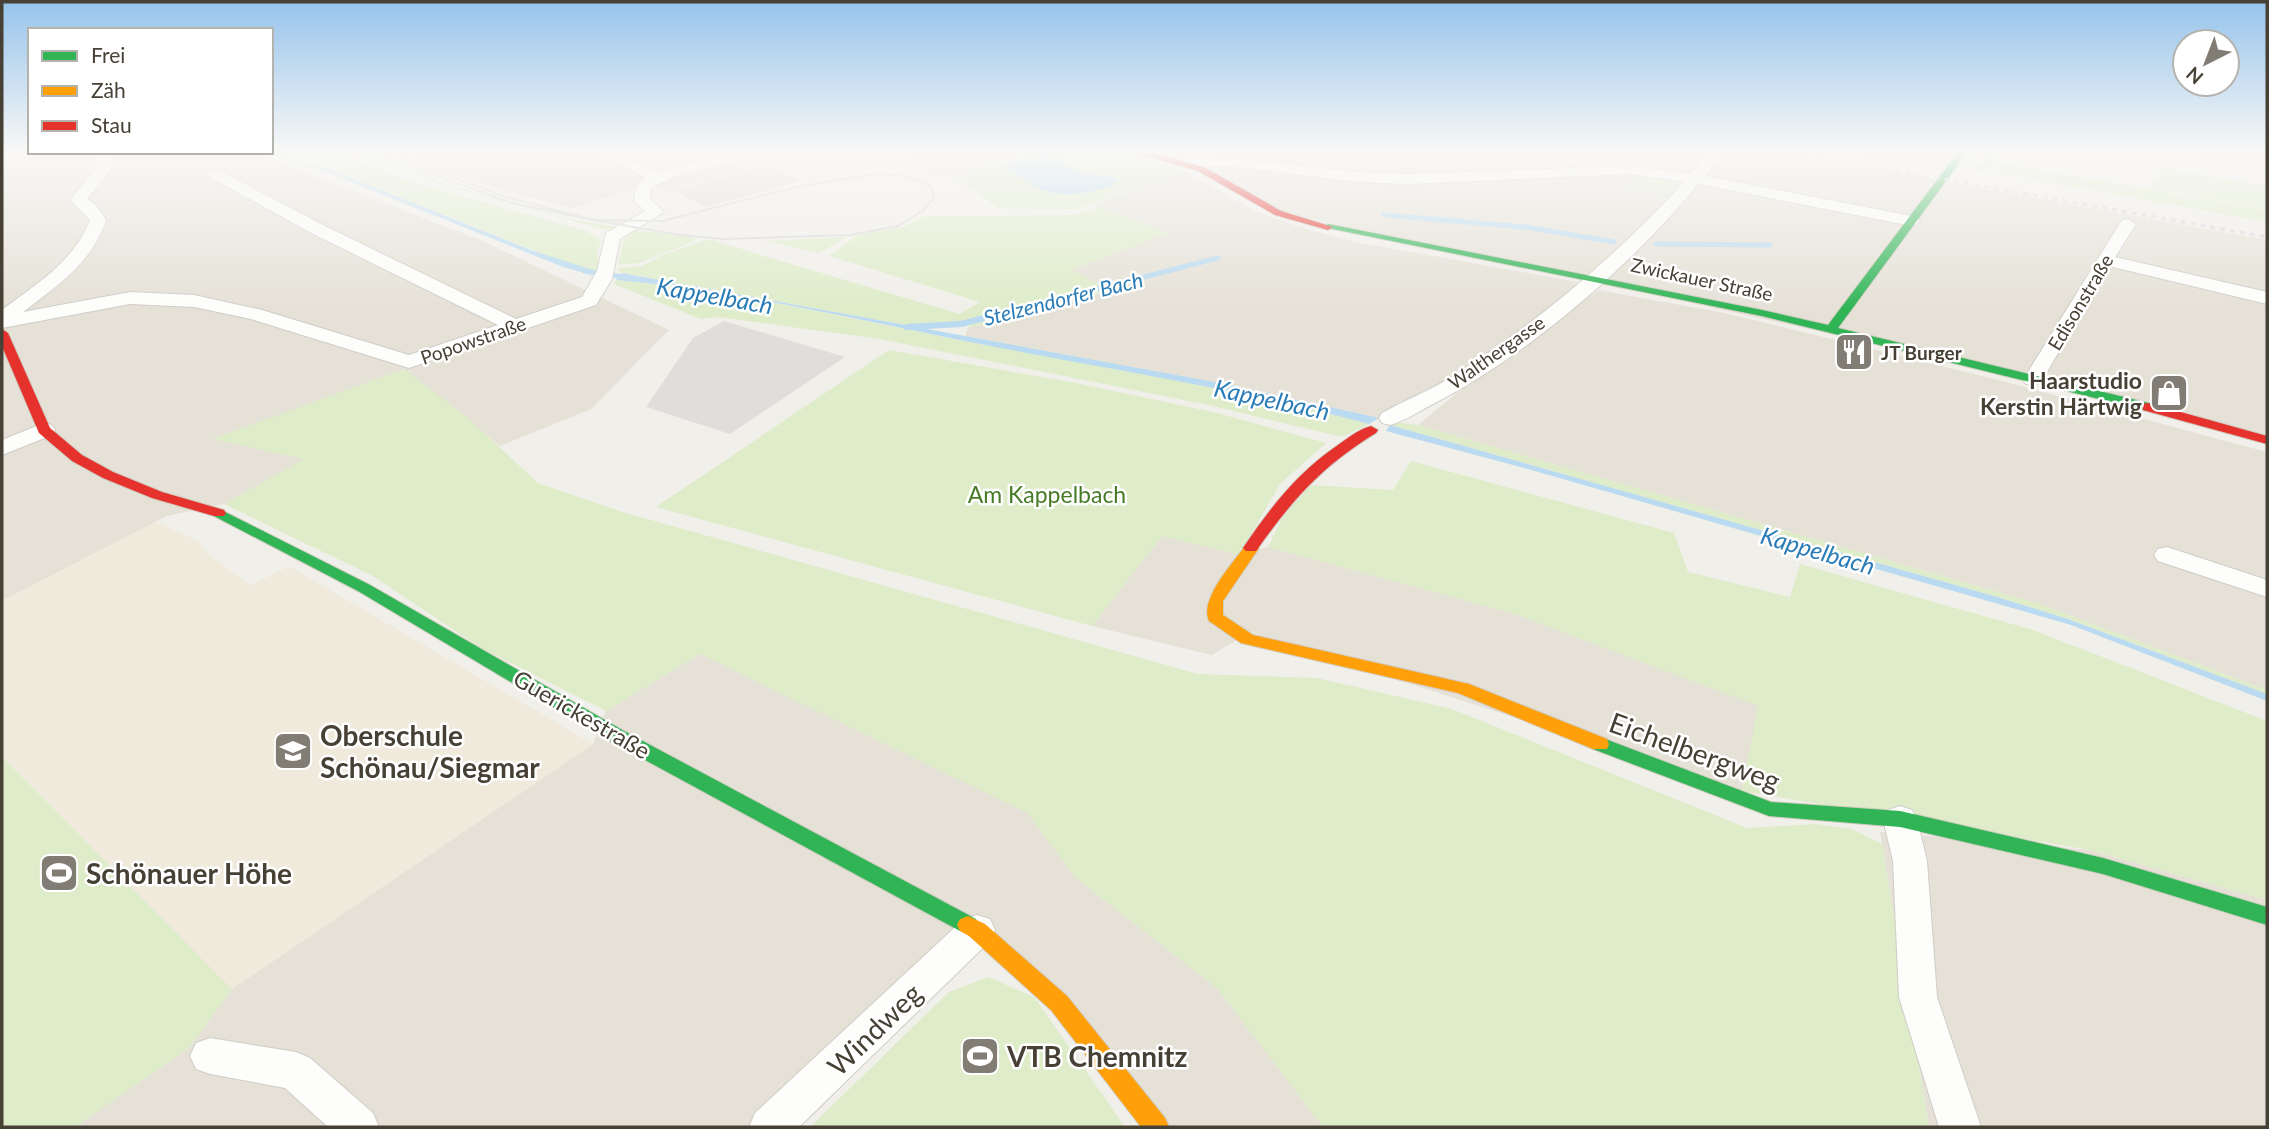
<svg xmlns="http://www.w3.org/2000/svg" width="2269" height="1129" font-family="Lato,sans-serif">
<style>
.residential{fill:#e5e1d7}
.commercial{fill:#f4ebdc}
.education{fill:#efeadc}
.green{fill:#deecc9}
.parking{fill:#e0deda}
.water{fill:#b9daf0}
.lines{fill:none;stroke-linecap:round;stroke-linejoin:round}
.stream-far1{stroke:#b9daf0;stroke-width:5}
.stream{stroke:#b9daf0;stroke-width:6}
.street-casing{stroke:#cfcdc7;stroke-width:2}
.fast-casing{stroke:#d1ccc1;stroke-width:2}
.slow-casing{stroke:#d1ccc1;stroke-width:2}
.jam-casing{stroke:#d1ccc1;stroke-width:2}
.street{fill:#fdfdfc;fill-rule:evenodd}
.fast{fill:#30b455;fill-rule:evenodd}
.slow{fill:#ff9f0a;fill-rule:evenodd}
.jam{fill:#e5322d;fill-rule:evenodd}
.tram{stroke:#d9d9d8;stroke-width:2}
.rail{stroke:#d9d9d8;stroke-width:3.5;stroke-dasharray:5 5;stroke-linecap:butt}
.labels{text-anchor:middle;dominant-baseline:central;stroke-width:5;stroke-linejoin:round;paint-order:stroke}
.far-street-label{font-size:19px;fill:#474035;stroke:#fff}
.far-poi-label{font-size:19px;font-weight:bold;fill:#474035;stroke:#fff;text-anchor:start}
.far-water-label{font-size:21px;font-style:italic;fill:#2a7cb7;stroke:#fff}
.poi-label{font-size:23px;font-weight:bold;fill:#474035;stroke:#fff;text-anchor:end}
.park-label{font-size:23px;fill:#467b26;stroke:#fff}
.street-label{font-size:23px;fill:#474035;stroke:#fff}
.water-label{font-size:24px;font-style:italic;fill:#2a7cb7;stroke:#fff}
.near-poi-label{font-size:28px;font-weight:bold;fill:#474035;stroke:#fff;text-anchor:start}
.near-street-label{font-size:28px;fill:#474035;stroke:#fff}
</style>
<rect width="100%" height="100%" fill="#f1efea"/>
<path class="residential" d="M 2,151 L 244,152 L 280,163 L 483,241 L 669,330 L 591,409 L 500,446 L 404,369 L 214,439 L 305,459 L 224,504 L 167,516 L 2,601 Z
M 395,151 L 610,151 L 655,173 L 634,189 L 572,208 L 471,181 Z
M 897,151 L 1034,151 L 956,178 L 897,166 L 922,162 Z
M 1144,151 L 1777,151 L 2267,240 L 2267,438 L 2143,403 L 1282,212 L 1196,164 Z
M 1818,151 L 1960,151 L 1945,172 Z
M 2124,151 L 2267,151 L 2267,169 L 2222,161 Z
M 750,160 L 763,165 L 664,192 L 653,186 L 662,180 Z
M 1185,171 L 1253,210 L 1296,226 L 1356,242 L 1578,282 L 1564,299 L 1449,381 L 1379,418 L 1231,385 L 965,336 L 968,328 L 1110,291 L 1070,270 L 1167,233 L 1092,205 Z
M 1599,290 L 1724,313 L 1807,333 L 2002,381 L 2267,452 L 2267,690 L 2037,603 L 1418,425 L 1481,373 Z
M 1162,536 L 1239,555 L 1268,547 L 1515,614 L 1759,706 L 1742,791 L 1250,632 L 1212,655 L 1092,626 Z
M 700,654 L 1028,813 L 1076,878 L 1217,988 L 1323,1127 L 1163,1127 L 1056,988 L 982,929 L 820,1109 L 799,1127 L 75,1127 L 189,1048 L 232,989 L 593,744 L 606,711 Z
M 1880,832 L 2090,850 L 2267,900 L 2267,1127 L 1929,1127 Z"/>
<path class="commercial" d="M 611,151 L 745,151 L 655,173 Z
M 781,151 L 897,151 L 923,162 L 826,174 L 706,207 L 673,191 L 776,163 L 764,157 Z"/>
<path class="education" d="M 156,522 L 198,541 L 206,553 L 251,585 L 289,566 L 593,744 L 232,989 L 2,757 L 2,601 Z"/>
<path class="green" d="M 288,151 L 333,151 L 418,184 L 586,231 L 601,240 L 597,252 L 599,267 L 596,271 L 564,262 L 331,170 L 274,154 Z
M 347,151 L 363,151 L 445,183 L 510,203 L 571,219 L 616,227 L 604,230 C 518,203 430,187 347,151 Z
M 1034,151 C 1085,151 1138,150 1185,171 L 1077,209 L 998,208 L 956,178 Z
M 1971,157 L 2267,210 L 2267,222 L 1964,167 Z
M 2159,167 L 2267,186 L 2267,209 L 2149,187 Z
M 1639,175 L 1678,180 L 1667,194 L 1628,190 Z
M 1099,207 L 1168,233 L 1071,270 L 1111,290 L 968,328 L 973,320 L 958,324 L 905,325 L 618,272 L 619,268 L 643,266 L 660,256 L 708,239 L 959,314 L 980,302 L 829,256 L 858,235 L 903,227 L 924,216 L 1075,215 Z
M 634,230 L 694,237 L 695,241 L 639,263 L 618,265 L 624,239 Z
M 846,237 L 819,253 L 765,241 Z
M 616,280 C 733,290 849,319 965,341 C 1100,367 1236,388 1369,424 L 1342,437 L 1213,406 L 880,339 L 719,317 L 701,319 L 614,284 Z
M 889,350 L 1076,383 L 1213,412 L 1326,443 L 1280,484 L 1239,555 L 1162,536 L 1092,626 L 656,507 Z
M 404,369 L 468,418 L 538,483 L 619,511 L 1198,674 L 1317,678 L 1452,709 L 1747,828 L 1816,824 L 1852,829 L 1882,844 L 1929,1127 L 1323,1127 L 1217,988 L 1076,878 L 1027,813 L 700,654 L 606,711 L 481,648 L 373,576 L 224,504 L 304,459 L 212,439 Z
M 1395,422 L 1418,425 L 2037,603 L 2267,690 L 2267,694 L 2069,619 L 1994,596 L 1390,425 Z
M 1411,461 L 1674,533 L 1688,572 L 1790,597 L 1800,564 L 2033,630 L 2267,721 L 2267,900 L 2090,850 L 1742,791 L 1758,706 L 1515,614 L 1268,547 L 1284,515 L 1311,485 L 1393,490 Z
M 2,757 L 232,989 L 189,1048 L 75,1127 L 2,1127 Z
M 989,977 L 1035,998 L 1125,1127 L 810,1127 L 949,992 Z"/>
<path class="parking" d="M 766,166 L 800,181 L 706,207 L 673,191 Z
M 724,321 L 845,357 L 730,434 L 646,407 L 693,338 Z"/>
<path class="water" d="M 1044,152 L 1063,159 C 1072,180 1102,171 1119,180 C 1112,187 1104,188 1094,191 C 1053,201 1034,188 1002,165 Z
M 274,154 L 331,170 L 531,250 L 596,271 L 592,275 L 563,267 L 331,174 L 270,155 Z
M 622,273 L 1231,385 L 1379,418 L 1369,424 C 1240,389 1107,369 975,343 C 858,320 734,290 616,280 Z
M 1390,425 L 1994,596 L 2068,619 L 2267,694 L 2267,701 L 2071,625 L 1528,469 L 1386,431 Z"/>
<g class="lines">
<path class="stream-far1" d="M 1981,169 L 1996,151
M 1384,215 L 1524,227 L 1614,242
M 1656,244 L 1770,245
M 584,271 L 630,278
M 1023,308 L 1218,258"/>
<path class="stream" d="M 907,327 L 961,324 L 1030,306"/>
<g class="street-casing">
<path id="street" d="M 590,151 L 610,151 L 657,172 L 741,151 L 770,151 L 763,155 L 687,172 L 652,187 L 650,199 L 664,212 L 620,239 L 612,279 L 596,305 L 409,368 L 251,319 L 194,307 L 130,304 L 2,328 L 2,310 C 35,285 75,261 90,220 L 70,200 L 94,171 L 101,152 L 115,152 L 109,172 L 87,199 L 97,206 L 106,220 C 93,262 56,287 23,312 L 130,292 L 194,295 L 262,310 L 409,355 L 498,325 L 313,234 L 210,177 L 207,174 L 210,171 L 220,171 L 325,226 L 516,319 L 582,297 L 597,271 L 606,233 L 645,211 L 634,201 L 636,187 L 645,177 Z
M 1709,151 L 1724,151 L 1705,176 L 1912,216 L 1920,221 L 1912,226 L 1698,184 C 1631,266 1527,356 1433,404 C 1419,411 1405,421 1390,425 L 1382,423 L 1379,418 L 1382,413 C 1407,399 1434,389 1458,373 C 1542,319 1617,255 1684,182 L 1631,174 L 1408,184 L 1358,182 L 1237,167 L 1183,166 L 1176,162 L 1183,158 L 1237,159 L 1358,172 L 1408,174 L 1631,166 L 1691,174 Z
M 2,152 L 38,152 L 31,156 L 2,160 Z
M 2128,219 L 2136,224 L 2115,257 L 2267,292 L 2267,304 L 2109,266 L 2040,384 L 2026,384 L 2023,380 L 2122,220 Z
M 44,423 L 52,425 L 55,430 L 52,435 L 2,455 L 2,440 Z
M 2167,547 L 2267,580 L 2267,597 L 2158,561 L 2154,555 L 2158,549 Z
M 1900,806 L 1912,810 L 1917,819 L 1927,861 L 1937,997 L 1981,1127 L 1939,1127 L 1899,997 L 1893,861 L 1883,819 L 1888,810 Z
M 977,915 L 990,919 L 995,930 L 990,941 L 799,1127 L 749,1127 L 755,1113 L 964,919 Z
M 210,1038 L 296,1052 L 310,1058 L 373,1113 L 379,1127 L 328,1127 L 285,1088 L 210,1074 L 196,1069 L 190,1056 L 196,1043 Z"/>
</g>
<g class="fast-casing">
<path id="fast" d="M 1959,151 L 1968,151 L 1838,328 L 2153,404 L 2153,410 L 2148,411 L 1762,316 L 1323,227 L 1328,224 L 1762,310 L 1828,325 Z
M 219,509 L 370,585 L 624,731 L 976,919 L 979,925 L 976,931 L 968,934 L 960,931 L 610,741 L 358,591 L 214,516 L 212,513 Z
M 1600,737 L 1771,802 L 1900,811 L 2103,858 L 2267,907 L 2267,925 L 2103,874 L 1900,827 L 1769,816 L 1593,749 L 1591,744 L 1593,739 Z"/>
</g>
<g class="slow-casing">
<path id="slow" d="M 1251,543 L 1259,548 L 1223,601 L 1223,615 L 1253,635 L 1469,684 L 1607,739 L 1609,744 L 1607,749 L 1593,749 L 1458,693 L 1241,643 L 1209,621 C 1199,599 1233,563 1246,545 Z
M 968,916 L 985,924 L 1067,996 L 1165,1118 L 1169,1127 L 1141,1127 L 1051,1010 L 969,936 L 960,931 L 957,925 L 960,919 Z"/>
</g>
<g class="jam-casing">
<path id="jam" d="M 1130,151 L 1145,151 L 1204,167 L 1281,211 L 1333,227 L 1328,230 L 1275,215 L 1198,171 Z
M 2,329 L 8,333 L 50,428 L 82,455 L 113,472 L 162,492 L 224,510 L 226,513 L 224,516 L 214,516 L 152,498 L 103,478 L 72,461 L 39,433 L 2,346 Z
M 2148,403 L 2267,436 L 2267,444 L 2143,410 L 2143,404 Z
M 1371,426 L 1378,430 L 1376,433 C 1322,466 1292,500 1256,551 L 1246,551 L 1243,548 C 1270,508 1298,472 1338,445 C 1348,438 1359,429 1371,426 Z"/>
</g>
<use href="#street" class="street"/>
<use href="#fast" class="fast"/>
<use href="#slow" class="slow"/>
<use href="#jam" class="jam"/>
<path class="tram" d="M 369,151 L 512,203 L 593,220
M 381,151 L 506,197 L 593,220
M 876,174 L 907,176 L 931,186 L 934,197 L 924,210 L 898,226 L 851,235 L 724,239 L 680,235 L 593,220 L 662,221 L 801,186 Z"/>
<path class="rail" d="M 1787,151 L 2267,237"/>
</g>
<linearGradient id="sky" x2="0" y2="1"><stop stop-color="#95c3eb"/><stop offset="0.49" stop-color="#f9f8f6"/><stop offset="1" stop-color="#f9f8f6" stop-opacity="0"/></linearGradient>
<rect width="2269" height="309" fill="url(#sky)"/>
<defs>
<g id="restaurant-square" transform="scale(2.0125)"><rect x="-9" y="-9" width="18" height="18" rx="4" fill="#827d74" stroke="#fff"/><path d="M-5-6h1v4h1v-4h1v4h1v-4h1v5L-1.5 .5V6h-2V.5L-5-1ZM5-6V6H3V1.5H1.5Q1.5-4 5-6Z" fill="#fff"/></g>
<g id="shop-square" transform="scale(2.0125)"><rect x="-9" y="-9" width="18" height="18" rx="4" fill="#827d74" stroke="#fff"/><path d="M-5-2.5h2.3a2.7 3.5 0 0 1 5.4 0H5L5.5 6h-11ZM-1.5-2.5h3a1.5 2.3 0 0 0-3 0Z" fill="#fff"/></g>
<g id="school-square" transform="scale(2.0125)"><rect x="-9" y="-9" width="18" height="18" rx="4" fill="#827d74" stroke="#fff"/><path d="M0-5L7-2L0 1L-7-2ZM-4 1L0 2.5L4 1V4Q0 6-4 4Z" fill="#fff"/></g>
<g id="stadium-square" transform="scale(2.0125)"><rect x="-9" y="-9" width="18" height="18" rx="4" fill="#827d74" stroke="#fff"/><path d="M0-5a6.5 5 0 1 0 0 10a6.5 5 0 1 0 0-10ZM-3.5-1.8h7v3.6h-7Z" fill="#fff"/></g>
</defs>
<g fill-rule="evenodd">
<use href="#restaurant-square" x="1854" y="352"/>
<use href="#shop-square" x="2169" y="393"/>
<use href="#school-square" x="293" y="751"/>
<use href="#stadium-square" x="59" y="873"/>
<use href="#stadium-square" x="980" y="1056"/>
</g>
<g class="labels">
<g class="far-street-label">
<text transform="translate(1702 279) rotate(12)">Zwickauer Straße</text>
<text transform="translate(2080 302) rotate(-59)">Edisonstraße</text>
<text transform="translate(473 340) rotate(-19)">Popowstraße</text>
<text transform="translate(1496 352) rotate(-35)">Walthergasse</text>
</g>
<g class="far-poi-label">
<text x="1881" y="352">JT Burger</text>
</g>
<g class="far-water-label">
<text transform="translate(1063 298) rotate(-14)">Stelzendorfer Bach</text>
</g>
<g class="poi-label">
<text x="2142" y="380">Haarstudio<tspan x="2142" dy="26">Kerstin Härtwig</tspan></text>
</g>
<g class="park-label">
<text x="1047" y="494">Am Kappelbach</text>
</g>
<g class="street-label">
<text transform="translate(582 714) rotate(30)">Guerickestraße</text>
</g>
<g class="water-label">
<text transform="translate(715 295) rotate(10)">Kappelbach</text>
<text transform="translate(1272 399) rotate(12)">Kappelbach</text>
<text transform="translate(1818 550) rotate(16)">Kappelbach</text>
</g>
<g class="near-poi-label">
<text x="320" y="735">Oberschule<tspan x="320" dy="32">Schönau/Siegmar</tspan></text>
<text x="86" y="873">Schönauer Höhe</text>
<text x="1007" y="1056">VTB Chemnitz</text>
</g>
<g class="near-street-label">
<text transform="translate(1695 751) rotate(20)">Eichelbergweg</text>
<text transform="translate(874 1029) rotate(-44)">Windweg</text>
</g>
</g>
<rect width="2269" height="1129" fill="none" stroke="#474035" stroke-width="7"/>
<rect x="28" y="28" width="245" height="126" fill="#ffffff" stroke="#b5b3ae" stroke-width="2"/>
<rect x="42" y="51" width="35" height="10" fill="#30b455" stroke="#b5b3ae" stroke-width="2"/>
<text x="91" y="63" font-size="21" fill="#474035">Frei</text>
<rect x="42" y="86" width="35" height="10" fill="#ff9f0a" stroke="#b5b3ae" stroke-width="2"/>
<text x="91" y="98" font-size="21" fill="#474035">Zäh</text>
<rect x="42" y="121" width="35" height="10" fill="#e5322d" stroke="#b5b3ae" stroke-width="2"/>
<text x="91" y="133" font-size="21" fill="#474035">Stau</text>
<g transform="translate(2206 63) rotate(222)"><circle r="33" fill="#ffffff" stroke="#b5b3ae" stroke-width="2"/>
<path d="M0-5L12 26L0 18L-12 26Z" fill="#827d74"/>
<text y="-10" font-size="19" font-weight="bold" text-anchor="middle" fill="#474035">N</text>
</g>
</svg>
